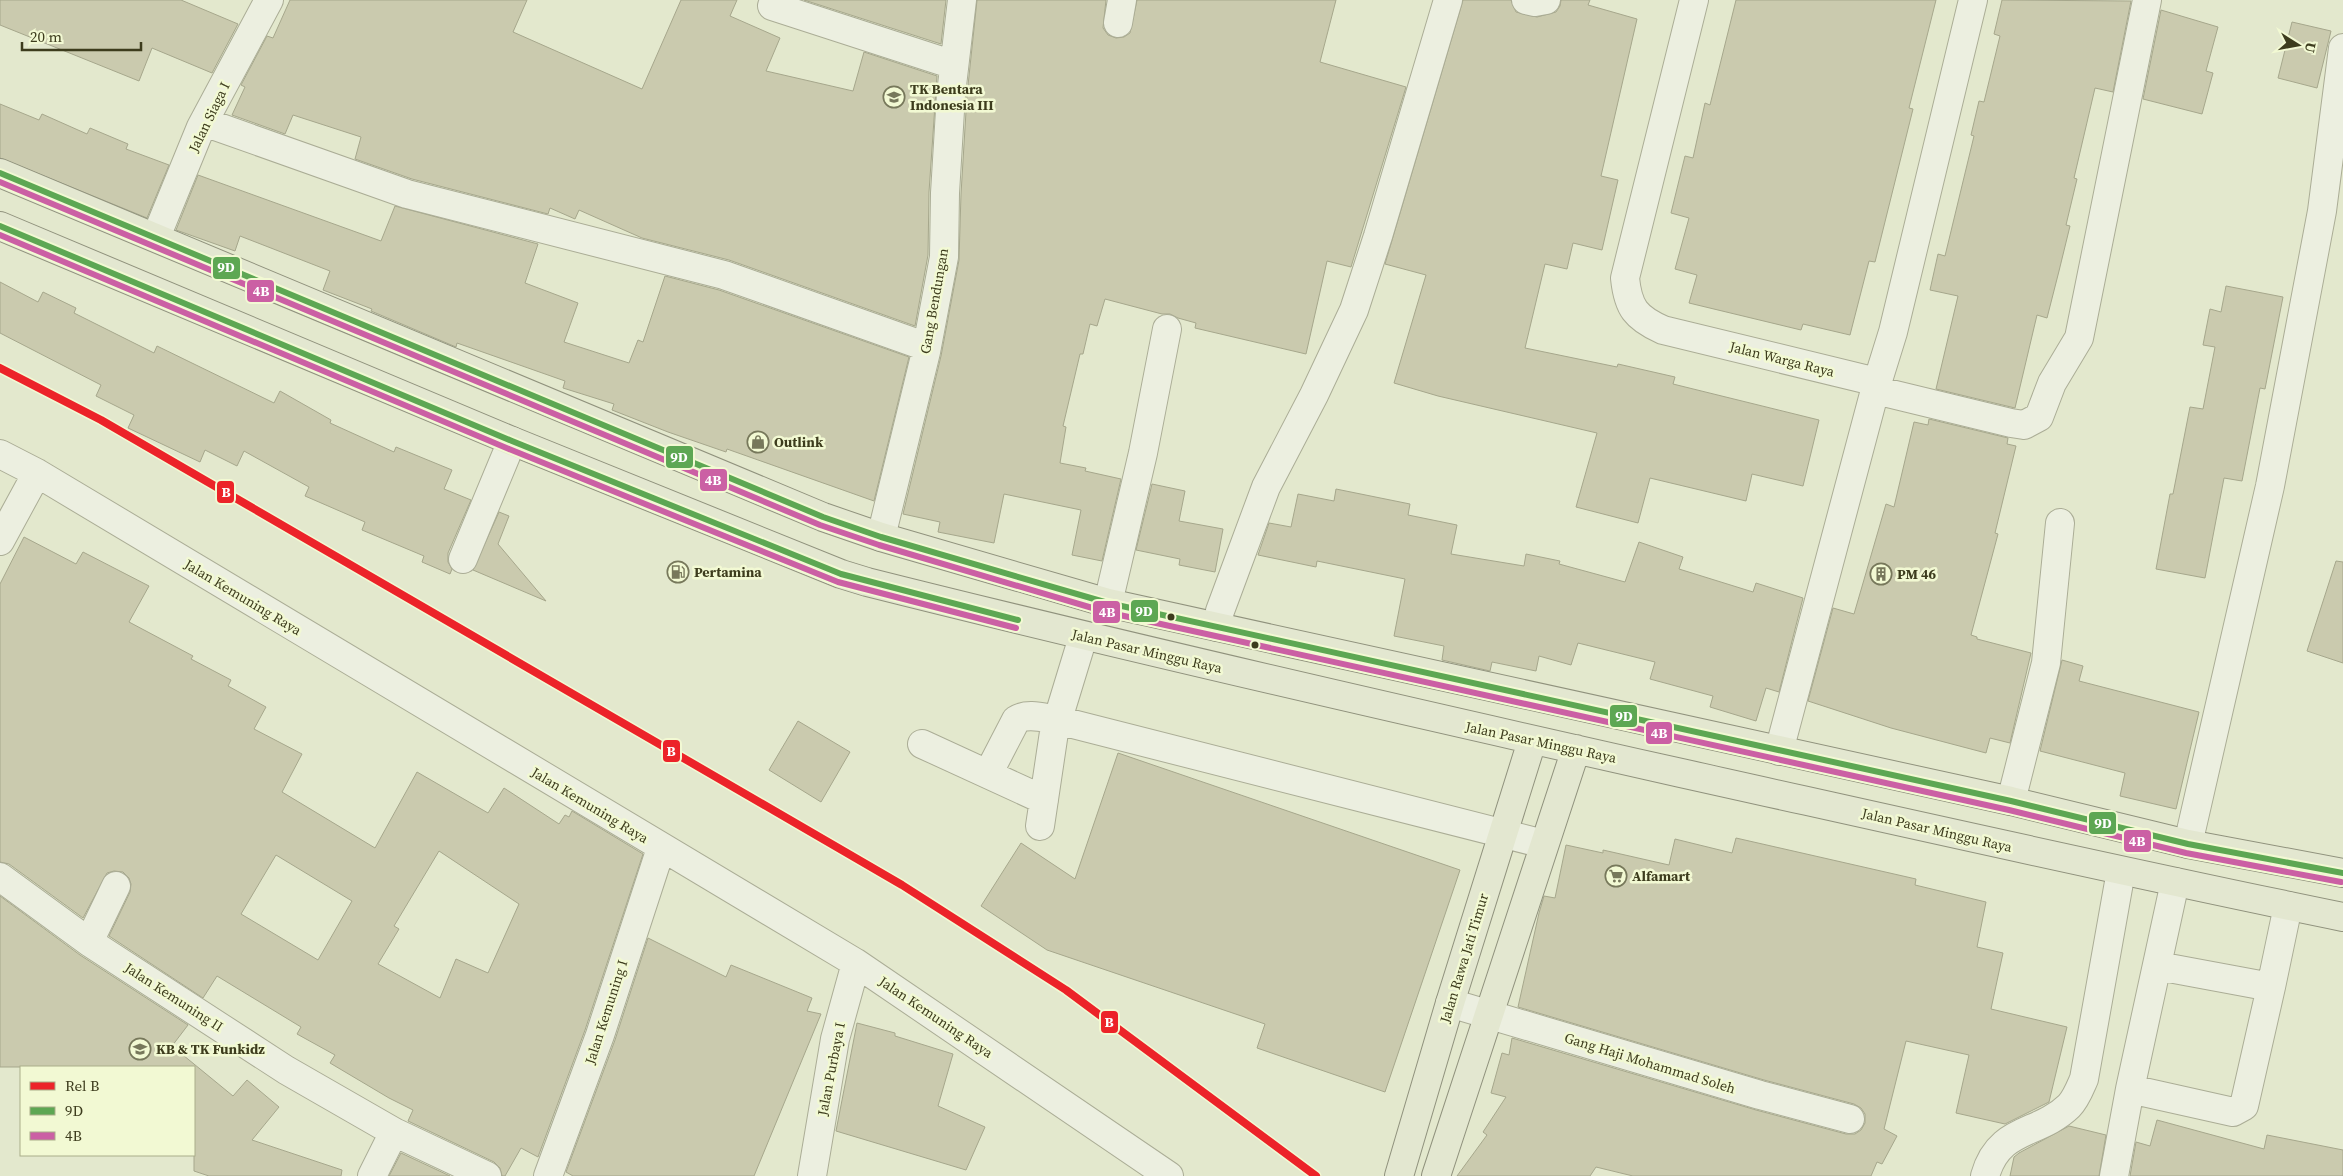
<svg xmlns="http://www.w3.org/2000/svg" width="2343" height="1176" font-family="'Source Serif 4',serif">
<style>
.building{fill:#cacaae;stroke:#a6a78c;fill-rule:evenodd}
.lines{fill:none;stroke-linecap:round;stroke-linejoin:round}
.minor-casing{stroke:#abad96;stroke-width:30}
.major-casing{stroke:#90927d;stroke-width:30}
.minor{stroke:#ecefe0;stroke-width:28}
.major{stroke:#e3e7d0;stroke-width:28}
.bus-1-casing{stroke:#f2f9d3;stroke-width:10}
.bus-2-casing{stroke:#f2f9d3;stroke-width:10}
.bus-1{stroke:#5da753;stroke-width:6}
.bus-2{stroke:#cb60a4;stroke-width:6}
.rail-1-casing{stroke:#f2f9d3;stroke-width:11}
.rail-1{stroke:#ec2329;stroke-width:8}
.bus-dot{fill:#3d3c1d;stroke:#f2f9d3;stroke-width:2}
.labels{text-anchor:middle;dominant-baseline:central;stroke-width:5;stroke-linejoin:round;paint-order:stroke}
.poi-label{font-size:14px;font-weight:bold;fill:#3d3c1d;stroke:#f2f9d3;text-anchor:start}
.street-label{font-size:14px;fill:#3d3c1d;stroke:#f2f9d3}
.line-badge{stroke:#f2f9d3;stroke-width:2}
.badge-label{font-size:14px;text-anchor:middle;font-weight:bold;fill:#fff}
</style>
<rect width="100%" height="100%" fill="#e3e8cd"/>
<path class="building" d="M 0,0 L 181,0 L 238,24 L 212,73 L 152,48 L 139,81 L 0,25 Z
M 290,0 L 527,0 L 513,32 L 642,89 L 681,0 L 737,0 L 730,16 L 780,38 L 766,71 L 853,91 L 864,52 L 937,76 L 929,192 L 928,255 L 915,326 L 729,260 L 642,238 L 579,210 L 575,219 L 550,208 L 548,214 L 412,179 L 355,159 L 361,137 L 293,115 L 285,134 L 232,115 L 245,87 L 241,85 L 267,36 L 273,38 Z
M 804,0 L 946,0 L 941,44 Z
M 977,0 L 1106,0 L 1103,28 L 1108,35 L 1116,38 L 1124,37 L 1130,33 L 1137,0 L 1336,0 L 1320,62 L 1406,87 L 1351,267 L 1327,261 L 1306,354 L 1195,328 L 1196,323 L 1178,318 L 1170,314 L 1162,314 L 1105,299 L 1097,326 L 1090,324 L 1083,354 L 1080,354 L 1063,426 L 1066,427 L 1060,463 L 1086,468 L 1085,471 L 1121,479 L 1102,561 L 1072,555 L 1081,510 L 1004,494 L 994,543 L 938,532 L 940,522 L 903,514 L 941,356 L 959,260 L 961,194 L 967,95 Z
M 1463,0 L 1511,0 L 1516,12 L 1537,17 L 1556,12 L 1560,6 L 1561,0 L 1590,0 L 1588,5 L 1637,19 L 1601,176 L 1618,180 L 1602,250 L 1573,243 L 1567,269 L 1545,264 L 1525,348 L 1617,367 L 1618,364 L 1675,377 L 1673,384 L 1819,420 L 1803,486 L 1752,474 L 1746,501 L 1650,478 L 1638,523 L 1576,507 L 1597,433 L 1438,396 L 1394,383 L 1426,275 L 1385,264 Z
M 1736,0 L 1936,0 L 1909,108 L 1913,109 L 1875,262 L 1869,261 L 1850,335 L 1803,324 L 1801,330 L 1689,303 L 1697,275 L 1675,269 L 1689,218 L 1671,213 L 1685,156 L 1693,158 L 1705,103 L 1710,105 Z
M 2002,0 L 2131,1 L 2113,92 L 2095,88 L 2074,178 L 2077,179 L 2066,225 L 2070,226 L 2059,271 L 2047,318 L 2037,315 L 2015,408 L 1936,389 L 1958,296 L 1930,290 L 1938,254 L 1945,256 L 1974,136 L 1971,135 L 1979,101 L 1984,102 L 2000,36 L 1994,34 Z
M 2161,10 L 2218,27 L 2206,71 L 2213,73 L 2202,114 L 2143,99 Z
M 2292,22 L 2331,31 L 2317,88 L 2278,78 Z
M 0,104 L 39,120 L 42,114 L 87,134 L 90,128 L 128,144 L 126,149 L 169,165 L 147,218 L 0,158 Z
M 198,175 L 381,241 L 395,206 L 538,244 L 525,283 L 578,303 L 564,342 L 629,363 L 638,340 L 643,342 L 665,276 L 719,290 L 909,357 L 874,501 L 727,449 L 726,452 L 668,432 L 612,410 L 614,404 L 563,388 L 565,381 L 457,343 L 456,347 L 371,311 L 372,309 L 323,290 L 330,271 L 240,236 L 235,251 L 176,230 Z
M 0,282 L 38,302 L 43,292 L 76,308 L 74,313 L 154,353 L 157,346 L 274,403 L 280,391 L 331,420 L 330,423 L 394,452 L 396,447 L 452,470 L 444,489 L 471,500 L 448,553 L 448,562 L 452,569 L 450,574 L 422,562 L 424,556 L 362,530 L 365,522 L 305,496 L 309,487 L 244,451 L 237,466 L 205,450 L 200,462 L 128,428 L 134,415 L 96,396 L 101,385 L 0,333 Z
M 2226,286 L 2283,297 L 2265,389 L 2260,388 L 2242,481 L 2224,478 L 2205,578 L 2156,569 L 2170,494 L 2173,494 L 2190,407 L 2203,409 L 2215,347 L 2203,345 L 2210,309 L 2221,312 Z
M 1929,419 L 2008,438 L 2007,444 L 2016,446 L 1995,533 L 1998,534 L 1971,635 L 1977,637 L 1977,639 L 2031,653 L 2010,743 L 1990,738 L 1986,753 L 1891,728 L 1808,701 L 1833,608 L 1854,614 L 1886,504 L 1894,507 L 1914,422 L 1928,425 Z
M 1152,484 L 1185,491 L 1179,521 L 1223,529 L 1215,572 L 1179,565 L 1180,559 L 1136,550 Z
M 1336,489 L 1410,504 L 1408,515 L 1457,525 L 1451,554 L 1524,566 L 1526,554 L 1560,561 L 1559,564 L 1625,582 L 1639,542 L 1683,557 L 1679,569 L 1753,592 L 1756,583 L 1803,598 L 1779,692 L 1766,688 L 1756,721 L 1710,707 L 1713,696 L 1650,679 L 1655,662 L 1578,643 L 1571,665 L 1539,656 L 1536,671 L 1492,662 L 1490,671 L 1442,660 L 1444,646 L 1394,636 L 1405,579 L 1317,561 L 1316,567 L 1258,555 L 1269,523 L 1291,527 L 1298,494 L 1334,501 Z
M 499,512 L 509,516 L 498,544 L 546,601 L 473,570 Z
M 24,537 L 76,564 L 83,552 L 149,586 L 129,622 L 193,656 L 191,659 L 231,680 L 228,686 L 266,707 L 254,729 L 302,754 L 282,792 L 375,848 L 417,772 L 488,813 L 504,788 L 559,824 L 565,815 L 569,817 L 572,811 L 643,854 L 585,1030 L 538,1157 L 521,1148 L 505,1176 L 502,1176 L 500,1168 L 494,1162 L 408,1121 L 413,1110 L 389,1098 L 330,1063 L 335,1055 L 297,1034 L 301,1027 L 217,976 L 203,998 L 109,936 L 130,892 L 131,884 L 129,878 L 123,872 L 114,871 L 107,873 L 83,918 L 9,864 L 0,862 L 0,584 ZM 439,851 L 519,904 L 488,973 L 456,959 L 440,998 L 378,964 L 399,929 L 394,926 ZM 276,855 L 352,901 L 318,960 L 241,914 Z
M 2336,561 L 2343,562 L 2343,663 L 2307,651 Z
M 2062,660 L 2083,666 L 2079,681 L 2199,712 L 2176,809 L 2120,796 L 2125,773 L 2040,751 Z
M 798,721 L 850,752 L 821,802 L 769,770 Z
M 1118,753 L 1460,870 L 1385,1092 L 1257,1048 L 1265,1024 L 1047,950 L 981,906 L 1021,843 L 1075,879 Z
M 1736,838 L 1916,879 L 1915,885 L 1986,902 L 1977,947 L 2003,953 L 1991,1009 L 2067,1027 L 2049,1102 L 2005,1124 L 1956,1113 L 1969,1055 L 1906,1041 L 1884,1129 L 1897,1136 L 1882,1164 L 1877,1162 L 1871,1176 L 1633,1176 L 1596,1167 L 1590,1176 L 1457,1176 L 1487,1135 L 1483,1132 L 1506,1097 L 1491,1093 L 1502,1053 L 1509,1055 L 1512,1038 L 1756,1110 L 1846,1134 L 1855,1134 L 1861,1130 L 1865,1123 L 1865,1114 L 1861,1108 L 1854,1104 L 1764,1080 L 1518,1007 L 1539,913 L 1544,896 L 1555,898 L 1566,845 L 1603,853 L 1603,850 L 1669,865 L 1675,839 L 1732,853 Z
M 0,896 L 80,955 L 188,1025 L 172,1046 L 233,1096 L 247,1080 L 279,1107 L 252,1140 L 342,1170 L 341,1176 L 209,1176 L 194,1171 L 194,1067 L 0,1067 Z
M 648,938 L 726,977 L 731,965 L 812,998 L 807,1011 L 821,1014 L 754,1176 L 573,1176 L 566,1172 L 615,1040 Z
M 857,1023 L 895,1033 L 895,1036 L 953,1054 L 938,1106 L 985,1127 L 966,1170 L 836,1131 Z
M 2157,1120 L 2264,1149 L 2267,1135 L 2343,1150 L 2343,1176 L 2130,1176 L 2136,1142 L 2150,1146 Z
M 2069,1126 L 2106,1135 L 2099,1176 L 2010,1176 L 2014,1157 L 2019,1153 Z
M 401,1153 L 450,1176 L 389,1176 Z"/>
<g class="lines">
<g class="minor-casing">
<path id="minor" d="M 1526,0 L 1535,2 L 1546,0
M 1694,0 L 1625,278 C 1628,308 1636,318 1663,330 L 1877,382
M 772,6 L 954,65
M 1118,23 L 1122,0
M 204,122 L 407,194 L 724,275 L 927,347
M 156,237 L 201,127 L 269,0
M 1875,390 L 2011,423 L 2024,425 L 2039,417 L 2052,383 L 2079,338 L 2147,0
M 0,454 L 37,473 L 856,963 L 1169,1176
M 881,537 L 926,352 L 944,257 L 945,193 L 951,94 L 962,0
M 0,541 L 37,473
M 463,559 L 512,441
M 1108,603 L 1143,453 L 1167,329
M 1217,627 L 1220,611 L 1266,487 L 1314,395 L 1354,310 L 1378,236 L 1448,0
M 922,744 L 1044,800
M 1779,751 L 1875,390 L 1893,332 L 1973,0
M 988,774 L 1016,720 C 1028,712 1044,718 1057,720 L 1544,844
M 2011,801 L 2046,663 L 2060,523
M 1040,826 L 1054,732 L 1083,637
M 2188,844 L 2270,486 L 2322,211 L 2343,48
M 0,877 L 89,942 L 286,1070 L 394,1132 L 487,1176
M 89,942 L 116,886
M 2271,987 L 2288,906
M 1450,1003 L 1760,1095 L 1850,1119
M 2130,1089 L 2233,1112 L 2244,1106 L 2271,987 L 2158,966
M 372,1176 L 394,1132
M 548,1176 L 600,1035 L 661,848
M 812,1176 L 835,1039 L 856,963
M 1985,1176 C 1999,1126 2038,1136 2069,1106 C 2076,1099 2080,1088 2084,1079 L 2121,871
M 2114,1176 L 2130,1089 L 2175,882"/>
</g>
<g class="major-casing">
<path id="major" d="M 0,173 L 823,517 L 881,537 L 1108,603 L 2011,801 L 2188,844 L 2343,873
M 0,226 L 512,441 L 841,574 L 867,582 C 1137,650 1409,712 1681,773 C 1902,822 2122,872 2343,917
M 1399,1176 L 1450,1003 L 1532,741
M 1436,1176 L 1576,749"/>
</g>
<use href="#minor" class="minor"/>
<use href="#major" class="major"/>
<g class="bus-1-casing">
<path id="bus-1" d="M 0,173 L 823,517 L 881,537 L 1108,603 L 2011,801 L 2188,844 L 2343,873
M 0,226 L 512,441 L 841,574 L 1018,620"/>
</g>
<g class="bus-2-casing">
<path id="bus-2" d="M 0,182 L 820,525 L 879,545 L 1106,612 L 2009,810 L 2186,853 L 2341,882
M 0,235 L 509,449 L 838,582 L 1016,628"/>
</g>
<use href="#bus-1" class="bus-1"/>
<use href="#bus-2" class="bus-2"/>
<g class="rail-1-casing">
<path id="rail-1" d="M 0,368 L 101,420 L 902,885 L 1066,990 L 1316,1176"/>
</g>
<use href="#rail-1" class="rail-1"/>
</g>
<defs>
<g id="school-ring" transform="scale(1.125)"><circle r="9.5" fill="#f2f9d3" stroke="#77785b" stroke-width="1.5"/><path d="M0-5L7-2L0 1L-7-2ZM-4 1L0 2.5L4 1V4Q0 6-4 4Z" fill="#77785b"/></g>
<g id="shop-ring" transform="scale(1.125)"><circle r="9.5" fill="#f2f9d3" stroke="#77785b" stroke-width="1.5"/><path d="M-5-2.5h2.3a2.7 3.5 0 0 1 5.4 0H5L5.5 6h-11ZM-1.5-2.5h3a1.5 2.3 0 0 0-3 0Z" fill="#77785b"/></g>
<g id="fuel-ring" transform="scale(1.125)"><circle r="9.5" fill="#f2f9d3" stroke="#77785b" stroke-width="1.5"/><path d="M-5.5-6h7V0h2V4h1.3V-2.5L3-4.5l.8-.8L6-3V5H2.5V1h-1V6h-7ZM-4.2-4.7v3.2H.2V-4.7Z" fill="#77785b"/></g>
<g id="building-ring" transform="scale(1.125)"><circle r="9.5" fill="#f2f9d3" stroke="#77785b" stroke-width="1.5"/><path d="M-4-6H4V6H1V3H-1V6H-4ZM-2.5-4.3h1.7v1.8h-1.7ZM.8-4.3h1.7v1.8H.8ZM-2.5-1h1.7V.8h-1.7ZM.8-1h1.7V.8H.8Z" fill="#77785b"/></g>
<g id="supermarket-ring" transform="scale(1.125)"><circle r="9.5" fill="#f2f9d3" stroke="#77785b" stroke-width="1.5"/><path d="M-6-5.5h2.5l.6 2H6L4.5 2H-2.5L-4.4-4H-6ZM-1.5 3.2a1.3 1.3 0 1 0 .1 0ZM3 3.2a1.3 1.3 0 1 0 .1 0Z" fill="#77785b"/></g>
</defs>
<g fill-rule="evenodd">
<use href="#school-ring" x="894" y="97"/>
<use href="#shop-ring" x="758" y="442"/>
<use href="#fuel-ring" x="678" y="572"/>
<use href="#building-ring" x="1881" y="574"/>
<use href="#supermarket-ring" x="1616" y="876"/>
<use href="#school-ring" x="140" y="1049"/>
</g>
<g class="bus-dot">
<circle cx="1171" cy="617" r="4.5"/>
<circle cx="1255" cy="645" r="4.5"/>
</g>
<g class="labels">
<g class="poi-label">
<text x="910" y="89">TK Bentara<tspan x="910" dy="16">Indonesia III</tspan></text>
<text x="774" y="442">Outlink</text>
<text x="694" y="572">Pertamina</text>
<text x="1897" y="574">PM 46</text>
<text x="1632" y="876">Alfamart</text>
<text x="156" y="1049">KB &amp; TK Funkidz</text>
</g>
<g class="street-label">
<text transform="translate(209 117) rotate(-64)">Jalan Siaga I</text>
<text transform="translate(934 301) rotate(-80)">Gang Bendungan</text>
<text transform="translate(1782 359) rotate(14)">Jalan Warga Raya</text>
<text transform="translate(243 597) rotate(31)">Jalan Kemuning Raya</text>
<text transform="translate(1147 651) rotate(13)">Jalan Pasar Minggu Raya</text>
<text transform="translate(1541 742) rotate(12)">Jalan Pasar Minggu Raya</text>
<text transform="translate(590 805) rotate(31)">Jalan Kemuning Raya</text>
<text transform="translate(1937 830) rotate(13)">Jalan Pasar Minggu Raya</text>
<text transform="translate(1464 958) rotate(-73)">Jalan Rawa Jati Timur</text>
<text transform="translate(174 997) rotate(33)">Jalan Kemuning II</text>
<text transform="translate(606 1012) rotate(-72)">Jalan Kemuning I</text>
<text transform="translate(936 1017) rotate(34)">Jalan Kemuning Raya</text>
<text transform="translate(1650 1063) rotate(17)">Gang Haji Mohammad Soleh</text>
<text transform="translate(831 1069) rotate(-79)">Jalan Purbaya I</text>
</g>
</g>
<g class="line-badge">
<rect x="212" y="256" width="29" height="24" rx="5" fill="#5da753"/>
<rect x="246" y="279" width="29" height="24" rx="5" fill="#cb60a4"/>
<rect x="665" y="445" width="29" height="24" rx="5" fill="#5da753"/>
<rect x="699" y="468" width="29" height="24" rx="5" fill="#cb60a4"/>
<rect x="216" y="480" width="19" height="24" rx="5" fill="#ec2329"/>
<rect x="1130" y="599" width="29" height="24" rx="5" fill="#5da753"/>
<rect x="1092" y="600" width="29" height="24" rx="5" fill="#cb60a4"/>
<rect x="1609" y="704" width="29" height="24" rx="5" fill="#5da753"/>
<rect x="1645" y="721" width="28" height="24" rx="5" fill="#cb60a4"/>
<rect x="662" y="739" width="19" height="24" rx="5" fill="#ec2329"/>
<rect x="2088" y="811" width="29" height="24" rx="5" fill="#5da753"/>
<rect x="2123" y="829" width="29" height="24" rx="5" fill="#cb60a4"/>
<rect x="1100" y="1010" width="19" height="24" rx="5" fill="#ec2329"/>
</g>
<g class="badge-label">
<text x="226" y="272">9D</text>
<text x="261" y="296">4B</text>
<text x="679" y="462">9D</text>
<text x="713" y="485">4B</text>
<text x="226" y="497">B</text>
<text x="1144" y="616">9D</text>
<text x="1107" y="617">4B</text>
<text x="1624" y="721">9D</text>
<text x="1659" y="738">4B</text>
<text x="671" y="756">B</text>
<text x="2103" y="828">9D</text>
<text x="2137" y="846">4B</text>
<text x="1109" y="1027">B</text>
</g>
<rect x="20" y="1066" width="175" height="90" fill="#f2f9d3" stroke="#aaad8a"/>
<rect x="30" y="1082" width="25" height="8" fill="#ec2329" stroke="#aaad8a"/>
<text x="65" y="1091" font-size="15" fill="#3d3c1d">Rel B</text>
<rect x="30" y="1107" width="25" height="8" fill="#5da753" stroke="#aaad8a"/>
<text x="65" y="1116" font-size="15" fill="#3d3c1d">9D</text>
<rect x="30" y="1132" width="25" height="8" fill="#cb60a4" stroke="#aaad8a"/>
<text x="65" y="1141" font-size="15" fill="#3d3c1d">4B</text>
<g transform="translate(2298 45) rotate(101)" stroke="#f2f9d3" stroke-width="4" paint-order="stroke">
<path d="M0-4L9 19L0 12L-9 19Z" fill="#3d3c1d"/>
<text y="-8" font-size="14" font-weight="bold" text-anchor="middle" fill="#3d3c1d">U</text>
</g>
<path d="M22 42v8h119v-8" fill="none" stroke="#3d3c1d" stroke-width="2.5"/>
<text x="30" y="42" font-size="15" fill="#3d3c1d" stroke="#f2f9d3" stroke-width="4" paint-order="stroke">20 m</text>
</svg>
